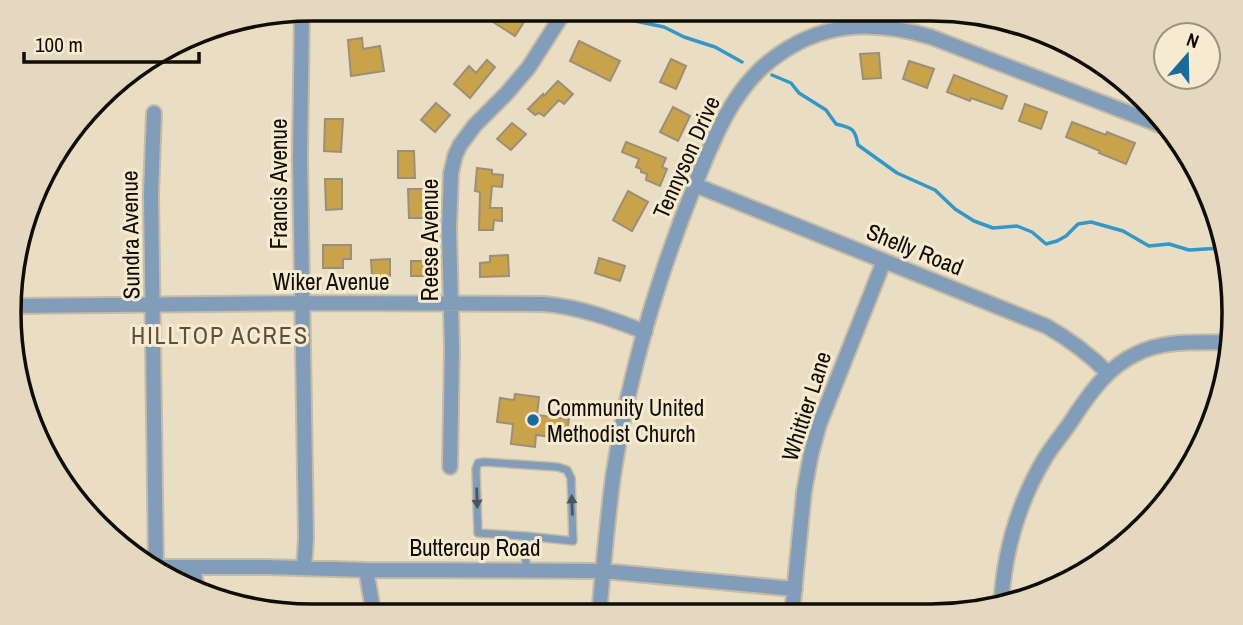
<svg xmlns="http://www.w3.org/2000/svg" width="1243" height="625" font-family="'Archivo Narrow',sans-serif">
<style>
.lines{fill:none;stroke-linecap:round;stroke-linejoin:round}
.stream{stroke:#3398c7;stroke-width:3.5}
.building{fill:#c9a34c;stroke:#9a8f77;stroke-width:2}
.lane-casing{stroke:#c6bca5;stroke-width:10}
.street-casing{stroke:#c6bca5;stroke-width:18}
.lane{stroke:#829db9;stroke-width:7}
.street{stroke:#829db9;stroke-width:14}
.oneway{fill:#4a555f}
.poi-dot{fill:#1a6b9d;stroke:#f6ead0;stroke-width:2.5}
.labels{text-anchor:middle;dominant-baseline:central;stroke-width:6;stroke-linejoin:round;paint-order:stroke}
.street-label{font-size:23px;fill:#110d05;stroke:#f6ead0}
.poi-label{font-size:23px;fill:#110d05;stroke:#f6ead0;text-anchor:start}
.neighbourhood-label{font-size:24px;letter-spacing:2px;fill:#5b503a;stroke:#f6ead0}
.rim{fill:none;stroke:#110d05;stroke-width:3.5}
</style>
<rect width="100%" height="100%" fill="#e9ddc3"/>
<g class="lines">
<path class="stream" d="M 578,9 L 664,27 L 684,37 L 715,47 L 742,62
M 772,75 L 791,83 L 799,93 L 826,110 L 836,124 C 852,128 855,128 858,145 L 897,173 L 935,190 L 955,209 L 974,221 L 993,228 L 1017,226 L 1032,232 L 1046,244 L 1057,241 L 1066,236 L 1078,224 L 1091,222 L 1123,231 L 1149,246 L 1169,244 L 1189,250 L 1222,248"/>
</g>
<path class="building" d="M 501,9 L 504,9 L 524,22 L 515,36 L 493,22 Z
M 362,38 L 363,49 L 380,46 L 384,71 L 351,76 L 348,40 Z
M 579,41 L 620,61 L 610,81 L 570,61 Z
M 879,53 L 881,78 L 863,79 L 860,54 Z
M 671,59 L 686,66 L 676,89 L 660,82 Z
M 487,60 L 495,67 L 470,98 L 454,84 L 469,66 L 476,73 Z
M 909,61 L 934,69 L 927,88 L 903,79 Z
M 954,75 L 1007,96 L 1002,109 L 971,98 L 970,101 L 947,92 Z
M 558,81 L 573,94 L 564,104 L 559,100 L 544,116 L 539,113 L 535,115 L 528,109 L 543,94 L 544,96 Z
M 436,103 L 450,115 L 435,132 L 421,120 Z
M 1025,104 L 1047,112 L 1041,129 L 1019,121 Z
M 673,107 L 690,116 L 678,141 L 660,132 Z
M 325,119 L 343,119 L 341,152 L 324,151 Z
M 1072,122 L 1106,135 L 1107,132 L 1135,143 L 1126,164 L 1099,153 L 1100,151 L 1066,137 Z
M 512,123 L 526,134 L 511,150 L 497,139 Z
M 626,142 L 666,158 L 662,167 L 667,169 L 660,186 L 646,180 L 647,174 L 641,172 L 641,169 L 636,167 L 639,159 L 622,152 Z
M 398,151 L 414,151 L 415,178 L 398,178 Z
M 477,168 L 492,170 L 492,174 L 503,175 L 502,187 L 492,186 L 490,208 L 502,208 L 502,221 L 494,220 L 493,230 L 479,230 L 480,192 L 475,191 Z
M 325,179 L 342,179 L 342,209 L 326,210 Z
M 408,189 L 425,189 L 425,218 L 409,218 Z
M 628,191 L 648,202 L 632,231 L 613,220 Z
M 323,245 L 351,245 L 351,259 L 343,259 L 343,268 L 323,268 Z
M 508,255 L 509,276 L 480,277 L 480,263 L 490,262 L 490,256 Z
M 599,258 L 625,266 L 620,281 L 595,273 Z
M 390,259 L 390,276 L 372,276 L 371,260 Z
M 411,261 L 431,261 L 431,276 L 411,276 Z
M 515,394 L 539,397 L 537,415 L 569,419 L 566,439 L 536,435 L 535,447 L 511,444 L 513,424 L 497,422 L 500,398 L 514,400 Z"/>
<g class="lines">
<g class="lane-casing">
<path id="lane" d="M 525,536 L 478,533 L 476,469 L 478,463 L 484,462 L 558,467 L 567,470 L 571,478 L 573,541 L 525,536 L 526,570"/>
</g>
<g class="street-casing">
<path id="street" d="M 302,11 L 300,157 L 306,538 L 304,567
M 154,113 L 151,194 L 156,567
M 695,185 L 1046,326 C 1069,339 1089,354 1108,373
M 13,306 L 302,303 L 544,304 C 580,307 612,319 645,332
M 450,467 L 452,348 L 449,229 L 451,173 L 455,156 L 460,145 L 475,125 L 507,93 L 529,67 L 566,9
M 153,567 L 265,567 L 366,570 L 603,571 L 795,589
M 193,568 L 197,590
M 366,570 L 374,615
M 1001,605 C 1004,553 1018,503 1045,458 C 1055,442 1067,429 1076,414 C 1092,390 1110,366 1136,354 C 1165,339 1199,343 1231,342
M 792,614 L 804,492 L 811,454 L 819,425 L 884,261
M 599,615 C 603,569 607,523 613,477 C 628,377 658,276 696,182 C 714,138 732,91 770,61 C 820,21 872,20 931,37 L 1168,128"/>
</g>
<use href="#lane" class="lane"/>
<use href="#street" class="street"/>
</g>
<defs><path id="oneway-solid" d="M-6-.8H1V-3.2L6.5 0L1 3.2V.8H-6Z" transform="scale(1.75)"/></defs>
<g class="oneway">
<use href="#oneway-solid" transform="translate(477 498) rotate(88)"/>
<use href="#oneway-solid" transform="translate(572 505) rotate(-92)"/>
</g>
<circle class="poi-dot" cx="533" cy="420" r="7"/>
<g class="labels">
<g class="street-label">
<text transform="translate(686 157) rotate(-66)">Tennyson Drive</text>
<text transform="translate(278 184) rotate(-90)">Francis Avenue</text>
<text transform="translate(130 235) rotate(-91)">Sundra Avenue</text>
<text transform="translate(429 240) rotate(-90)">Reese Avenue</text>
<text transform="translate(915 249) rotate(22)">Shelly Road</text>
<text x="331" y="281">Wiker Avenue</text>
<text transform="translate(806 406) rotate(-72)">Whittier Lane</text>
<text x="475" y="547">Buttercup Road</text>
</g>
<g class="poi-label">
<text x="547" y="407">Community United<tspan x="547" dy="26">Methodist Church</tspan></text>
</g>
<g class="neighbourhood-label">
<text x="220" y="335">HILLTOP ACRES</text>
</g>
</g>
<path d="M0 0H1243V625H0ZM312 21H931A291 291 0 0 1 1222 312V313A291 291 0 0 1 931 604H312A291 291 0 0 1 21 313V312A291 291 0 0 1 312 21Z" fill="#e4d8c0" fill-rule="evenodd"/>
<path class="rim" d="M312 21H931A291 291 0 0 1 1222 312V313A291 291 0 0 1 931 604H312A291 291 0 0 1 21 313V312A291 291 0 0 1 312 21Z"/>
<g transform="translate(1187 56) rotate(20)"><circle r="33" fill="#f6ead0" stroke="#9a927f" stroke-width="2"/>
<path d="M0-5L12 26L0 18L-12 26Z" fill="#1a6b9d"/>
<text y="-10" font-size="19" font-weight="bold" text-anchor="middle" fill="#110d05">N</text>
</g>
<path d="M24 52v10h175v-10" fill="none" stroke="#110d05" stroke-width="3.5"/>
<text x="35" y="52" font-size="21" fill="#110d05" stroke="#f6ead0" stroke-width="5" paint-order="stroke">100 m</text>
</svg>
